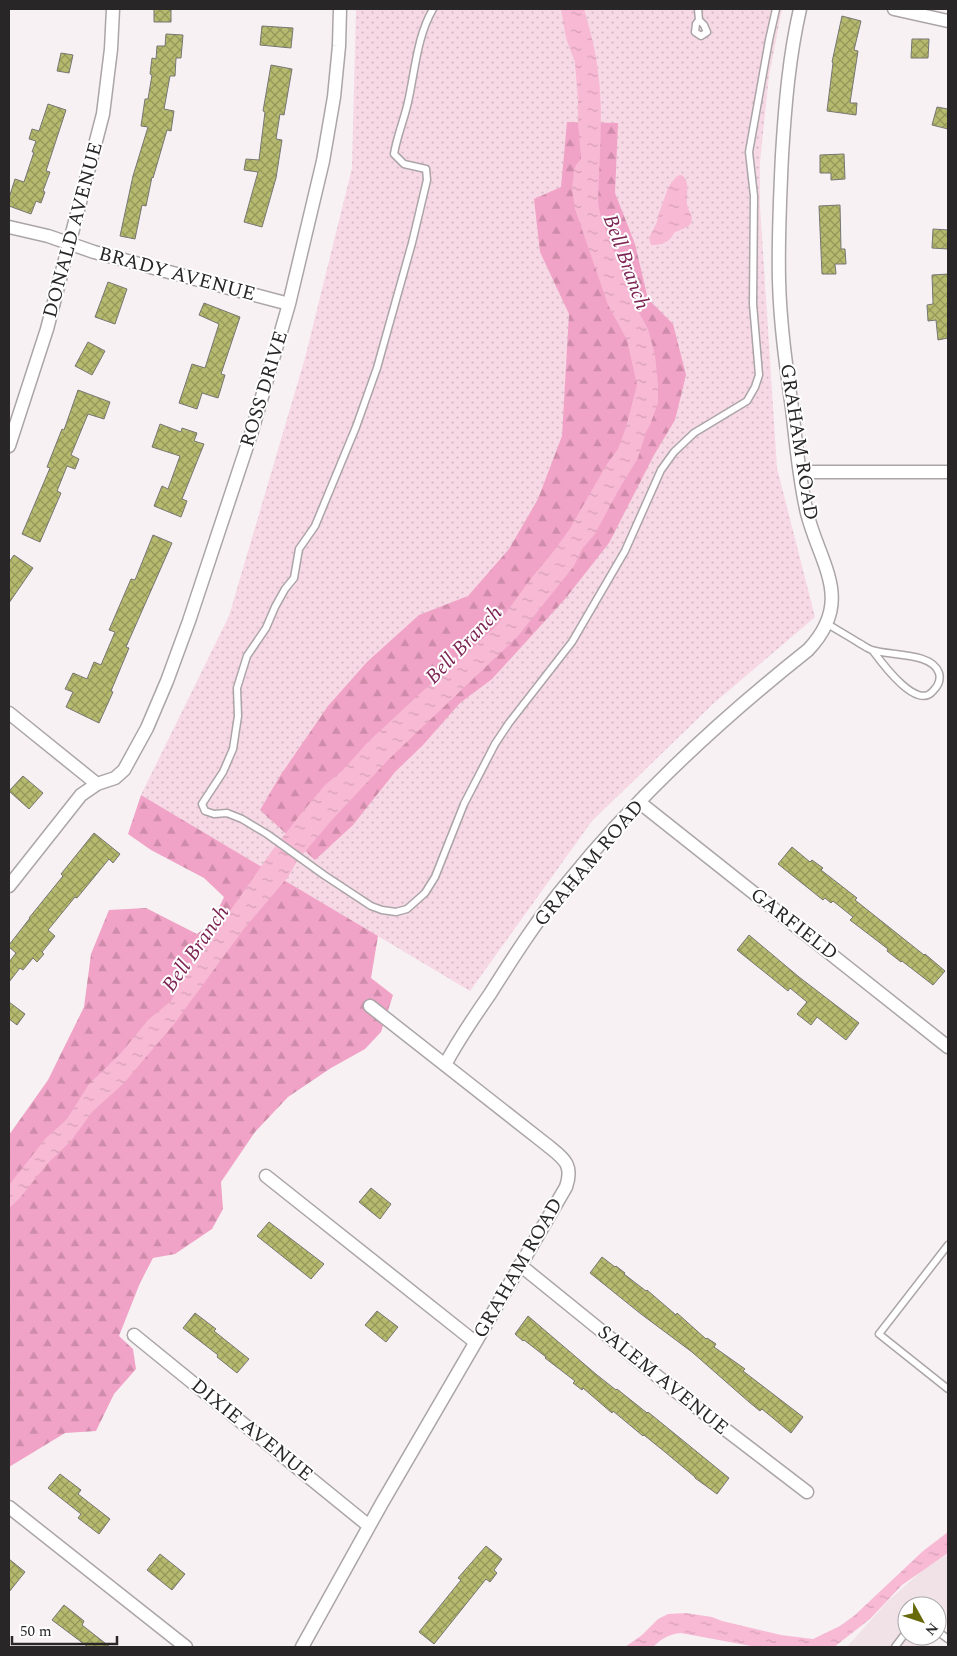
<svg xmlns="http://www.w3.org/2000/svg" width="957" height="1656" font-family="Spectral,serif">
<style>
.built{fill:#f0e2e7}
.grass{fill:url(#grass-dots)}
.forest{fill:url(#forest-firs)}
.water{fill:url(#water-ripples)}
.building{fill:url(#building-cross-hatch);stroke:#767772}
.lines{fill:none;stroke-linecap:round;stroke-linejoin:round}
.lane-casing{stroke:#aba5a8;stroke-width:9}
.street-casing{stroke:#aba5a8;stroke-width:15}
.lane{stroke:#fff;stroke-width:6}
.street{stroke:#fff;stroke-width:12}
.labels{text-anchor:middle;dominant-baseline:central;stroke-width:4;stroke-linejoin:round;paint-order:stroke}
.street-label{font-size:20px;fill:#282626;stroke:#fff}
.water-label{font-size:21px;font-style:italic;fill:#7d2655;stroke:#fff}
</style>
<defs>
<pattern id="grass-dots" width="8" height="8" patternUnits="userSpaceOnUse" patternTransform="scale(1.25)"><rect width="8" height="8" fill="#f7d8e5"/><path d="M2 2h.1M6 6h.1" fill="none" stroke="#d4b9c4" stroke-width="1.8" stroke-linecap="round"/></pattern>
<pattern id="forest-firs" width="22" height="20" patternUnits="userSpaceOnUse" patternTransform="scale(1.25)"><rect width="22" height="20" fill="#f0a3c6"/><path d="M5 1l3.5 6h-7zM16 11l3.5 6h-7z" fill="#ce8caa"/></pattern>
<pattern id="water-ripples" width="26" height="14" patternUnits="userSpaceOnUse" patternTransform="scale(1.25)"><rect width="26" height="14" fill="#f8b9d5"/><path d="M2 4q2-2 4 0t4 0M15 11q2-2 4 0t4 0" fill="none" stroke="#d59fb7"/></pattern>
<pattern id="building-cross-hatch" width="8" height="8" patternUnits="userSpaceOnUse" patternTransform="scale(1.25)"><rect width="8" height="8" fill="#b6ba6e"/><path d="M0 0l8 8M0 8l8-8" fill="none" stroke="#94975a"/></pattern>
</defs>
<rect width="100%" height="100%" fill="#f7f1f3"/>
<path class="built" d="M 948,1554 L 948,1619 L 937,1634 L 937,1606 L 907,1606 L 907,1636 L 935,1636 L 927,1647 L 847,1647 L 887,1602 L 923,1570 Z"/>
<path class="grass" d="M 356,9 L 782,9 L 769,76 L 760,162 L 760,206 L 777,468 L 815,617 L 714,703 L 592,821 L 470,991 L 141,795 L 229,616 L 305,358 L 352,168 Z"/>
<path class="forest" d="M 567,122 L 618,123 L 615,193 L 635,244 L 648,299 L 673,324 L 686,375 L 675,420 L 654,455 L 609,543 L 565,599 L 492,679 L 460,703 L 423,745 L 395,772 L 353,825 L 315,860 L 260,810 L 280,776 L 328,706 L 367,662 L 419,615 L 468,596 L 509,549 L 538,499 L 562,436 L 569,314 L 540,252 L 534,199 L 561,187 Z
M 141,795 L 378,936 L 371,978 L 393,995 L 381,1032 L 365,1049 L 331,1068 L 288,1097 L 255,1132 L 221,1182 L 223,1209 L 212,1229 L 175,1254 L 153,1258 L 140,1283 L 119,1336 L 133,1349 L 136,1369 L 114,1394 L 96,1431 L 65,1433 L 9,1467 L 9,1135 L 48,1080 L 84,1007 L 91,954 L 109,910 L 146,908 L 197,934 L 212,923 L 224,897 L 204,878 L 151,850 L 128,834 Z"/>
<path class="water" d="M 561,9 L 584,9 C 590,30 596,51 598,72 C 604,114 599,161 598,203 L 601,218 L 607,234 L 635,305 L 648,329 L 655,355 L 658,384 L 658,403 L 650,425 L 646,432 L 638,458 L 618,491 L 595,534 L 582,549 L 574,566 L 518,636 L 389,759 L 332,820 L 297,861 L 288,877 L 243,930 L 174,1024 L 124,1083 L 92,1112 L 71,1141 L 47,1164 L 20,1198 L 9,1208 L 9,1185 L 46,1138 L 67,1119 L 89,1084 L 121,1053 L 148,1020 L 171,1001 L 186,974 L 274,848 L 300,815 L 325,785 L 343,770 L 368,742 L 426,688 L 459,661 L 497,625 L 533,576 L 553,552 L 569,530 L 607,464 L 618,449 L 626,427 L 637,385 L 627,340 L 608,305 L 575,209 L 572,189 L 574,170 L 576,165 L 581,159 L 578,122 L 578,100 L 575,62 L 566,38 Z
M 681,175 C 691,180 686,194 687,204 C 688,211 694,216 691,223 C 688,228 683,228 678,231 C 673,232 673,236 670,239 C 664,244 658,245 651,245 L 649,238 L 657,222 L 659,213 L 669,186 L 677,176 Z
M 948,1532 L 948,1553 L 902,1585 L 870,1619 L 834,1647 L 751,1646 L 681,1633 C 669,1634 661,1639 653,1647 L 625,1647 L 642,1635 L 658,1619 L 668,1614 L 686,1613 L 712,1617 L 722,1621 L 781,1635 L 813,1639 L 840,1626 L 855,1615 L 923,1551 Z"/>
<path class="building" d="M 154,9 L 171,9 L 171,22 L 154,22 Z
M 842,16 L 861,21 L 854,50 L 858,51 L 850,103 L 857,103 L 856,115 L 827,111 L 833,63 L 832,62 Z
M 262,26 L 293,28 L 291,48 L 260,45 Z
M 166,34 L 183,35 L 181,58 L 176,58 L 175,76 L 170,76 L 164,109 L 174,111 L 171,131 L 167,130 L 153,178 L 152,177 L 146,206 L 142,205 L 135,239 L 120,236 L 133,176 L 148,127 L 141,126 L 145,99 L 148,99 L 152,75 L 150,74 L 152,58 L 156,59 L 157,46 L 165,46 Z
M 912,39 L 929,39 L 928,58 L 911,58 Z
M 61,53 L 73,55 L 69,73 L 57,71 Z
M 271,65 L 292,69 L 284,115 L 280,114 L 276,139 L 282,140 L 276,178 L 262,227 L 244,222 L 258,172 L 244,170 L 246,159 L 259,160 L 265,112 L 263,111 Z
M 48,104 L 66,110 L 46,171 L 50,172 L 43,191 L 45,192 L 41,203 L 36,201 L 31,214 L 9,206 L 9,198 L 15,179 L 24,182 L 34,152 L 32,152 L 36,141 L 29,139 L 32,129 L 39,131 Z
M 937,107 L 948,109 L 948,129 L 932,125 Z
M 844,154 L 845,179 L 831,180 L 831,173 L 820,173 L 820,155 Z
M 840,205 L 841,249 L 845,249 L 846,264 L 835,264 L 836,274 L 822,274 L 819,206 Z
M 933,229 L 948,230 L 948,249 L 932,248 Z
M 948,274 L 948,338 L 938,340 L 936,320 L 928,321 L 927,305 L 933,304 L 932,275 Z
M 108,282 L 127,289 L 115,324 L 95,317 Z
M 204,303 L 240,317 L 221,374 L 225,375 L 218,398 L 202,393 L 197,409 L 179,403 L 192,364 L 205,368 L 219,324 L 199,315 Z
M 88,342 L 105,351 L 92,375 L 75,366 Z
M 78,390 L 110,402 L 104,419 L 88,414 L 71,455 L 79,459 L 75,469 L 67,466 L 57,491 L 61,493 L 40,542 L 22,534 L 50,468 L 47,467 L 62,429 L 64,430 Z
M 160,424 L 181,432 L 182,428 L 197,433 L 194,441 L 204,444 L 182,499 L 187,501 L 181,517 L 154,506 L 162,486 L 168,489 L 180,456 L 152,447 Z
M 153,535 L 172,543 L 126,647 L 129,648 L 111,691 L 113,692 L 99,723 L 66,707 L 73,692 L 65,689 L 73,673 L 87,679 L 94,662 L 101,665 L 115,632 L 109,630 L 131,579 L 135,580 Z
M 14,555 L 33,568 L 9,603 L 9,562 Z
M 23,776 L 43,793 L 29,809 L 9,791 Z
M 94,833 L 120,854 L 113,863 L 109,859 L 77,898 L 75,897 L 48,930 L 55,936 L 42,952 L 44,954 L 37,962 L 33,958 L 23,970 L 20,968 L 9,982 L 9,962 L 16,953 L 9,947 L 9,945 L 30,918 L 29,918 L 63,876 L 61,874 Z
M 792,847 L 810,862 L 812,860 L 823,868 L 821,870 L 857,898 L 855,900 L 924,955 L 925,954 L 945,971 L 933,985 L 902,961 L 901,962 L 887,951 L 888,949 L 850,920 L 853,917 L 833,901 L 831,903 L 825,898 L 823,900 L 778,864 Z
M 749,935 L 799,977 L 859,1023 L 846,1040 L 817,1017 L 811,1025 L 797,1014 L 807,1002 L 790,988 L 788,991 L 737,950 Z
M 9,1002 L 25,1014 L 17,1025 L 9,1019 Z
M 371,1188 L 391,1204 L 380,1219 L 359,1202 Z
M 269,1222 L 324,1264 L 311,1279 L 257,1236 Z
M 602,1257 L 615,1267 L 616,1266 L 625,1273 L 624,1274 L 646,1291 L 647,1290 L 676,1315 L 677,1313 L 706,1339 L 707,1338 L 716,1344 L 714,1347 L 745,1369 L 743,1371 L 803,1417 L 791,1433 L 762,1409 L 760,1411 L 749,1402 L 692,1352 L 641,1314 L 590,1273 Z
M 377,1311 L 398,1327 L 386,1342 L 365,1325 Z
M 195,1313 L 216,1329 L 214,1331 L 249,1359 L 237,1373 L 217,1357 L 218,1355 L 183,1328 Z
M 528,1316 L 597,1375 L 616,1390 L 617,1389 L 647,1413 L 648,1412 L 729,1478 L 717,1494 L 695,1478 L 695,1477 L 665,1452 L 644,1435 L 643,1436 L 613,1411 L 612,1413 L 583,1388 L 582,1390 L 573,1383 L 575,1381 L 545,1358 L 546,1357 L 524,1340 L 523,1341 L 515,1334 Z
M 60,1474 L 81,1490 L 78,1494 L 110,1519 L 99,1534 L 78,1518 L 81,1514 L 48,1488 Z
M 486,1546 L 502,1559 L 494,1570 L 497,1573 L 490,1582 L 486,1579 L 434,1644 L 419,1632 L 461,1580 L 458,1578 Z
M 160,1554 L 185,1574 L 172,1590 L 147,1570 Z
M 9,1559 L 25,1572 L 9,1592 Z
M 64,1605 L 84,1621 L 82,1625 L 110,1647 L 88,1647 L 52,1620 Z"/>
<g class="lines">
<g class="lane-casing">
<path id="lane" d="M 433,9 C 417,36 415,71 408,102 C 404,120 397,136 394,154 L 404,164 L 426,169 L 427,180 L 412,243 L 377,368 L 356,427 L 315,526 L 299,549 L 294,578 L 285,589 L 275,607 L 266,628 L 247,656 L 237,688 L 238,716 L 233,749 L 223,772 L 202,804 L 205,811 L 214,814 L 227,813 L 242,819 L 267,834 L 324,875 L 371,906 L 382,910 L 396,912 L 407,909 L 425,893 L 435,877 L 464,804 L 495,744 L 509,723 L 572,642 L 625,551 L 661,470 L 674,452 L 694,433 L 747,401 L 755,387 L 759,375 L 753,304 L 754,196 L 749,152 L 769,40 L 776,9
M 698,9 L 699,20 L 696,24 L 695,32 L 701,36 L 707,32 L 704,25 L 699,20
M 826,623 C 837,630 848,636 859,643 C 863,645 868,649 872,650 C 890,656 932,652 939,673 C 941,680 938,686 933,691 C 917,711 882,663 873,651
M 948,1245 L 879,1334 L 948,1389
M 937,1631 L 948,1639
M 895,1647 L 907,1631"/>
</g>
<g class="street-casing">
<path id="street" d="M 894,9 L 948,21
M 9,227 L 48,236 L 94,252 L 289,304
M 9,446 L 47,329 L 103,114 L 111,49 L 113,9
M 800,472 L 948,472
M 9,713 L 97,784
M 639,802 L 948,1047
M 9,886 L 81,795 L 97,784 L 115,778 L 124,770 L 147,728 L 167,681 L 189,621 L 252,431 L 289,304 L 323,161 L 334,97 L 339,46 L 340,9
M 445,1065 C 458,1040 474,1017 490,994 C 514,956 539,917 568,882 C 638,795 721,719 808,650 C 855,600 820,565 807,513 C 799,479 796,443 792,408 C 786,365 780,323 779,280 C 778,238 780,197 782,155 C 785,106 789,57 800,9
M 266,1176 L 475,1342
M 520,1265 L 683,1397 L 807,1492
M 134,1335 L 369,1526
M 9,1507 L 186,1647
M 302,1647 L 382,1503 L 566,1187 C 574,1164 563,1158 547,1145 L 370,1006"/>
</g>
<use href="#lane" class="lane"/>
<use href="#street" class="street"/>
</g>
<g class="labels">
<g class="street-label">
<text transform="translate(73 230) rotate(-75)">DONALD AVENUE</text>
<text transform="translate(177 274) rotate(15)">BRADY AVENUE</text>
<text transform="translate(264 389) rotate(-73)">ROSS DRIVE</text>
<text transform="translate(799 442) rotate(81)">GRAHAM ROAD</text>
<text transform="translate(589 863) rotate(-50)">GRAHAM ROAD</text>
<text transform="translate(794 924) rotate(38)">GARFIELD</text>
<text transform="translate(518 1268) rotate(-60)">GRAHAM ROAD</text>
<text transform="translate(663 1380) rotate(39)">SALEM AVENUE</text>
<text transform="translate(252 1430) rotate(39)">DIXIE AVENUE</text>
</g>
<g class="water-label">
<text transform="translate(626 262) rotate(70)">Bell Branch</text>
<text transform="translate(464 645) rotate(-46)">Bell Branch</text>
<text transform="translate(196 949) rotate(-55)">Bell Branch</text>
</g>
</g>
<rect width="957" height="1656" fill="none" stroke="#282626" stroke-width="20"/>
<g transform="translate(922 1621) rotate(130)"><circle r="24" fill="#ffffff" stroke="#a9a8a8"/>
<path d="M0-4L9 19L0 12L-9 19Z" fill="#686a0a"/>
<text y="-8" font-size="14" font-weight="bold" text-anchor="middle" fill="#282626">N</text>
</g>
<path d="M12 1636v8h105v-8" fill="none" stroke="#282626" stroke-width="2.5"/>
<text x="20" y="1636" font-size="15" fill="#282626" stroke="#ffffff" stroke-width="4" paint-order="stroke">50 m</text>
</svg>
